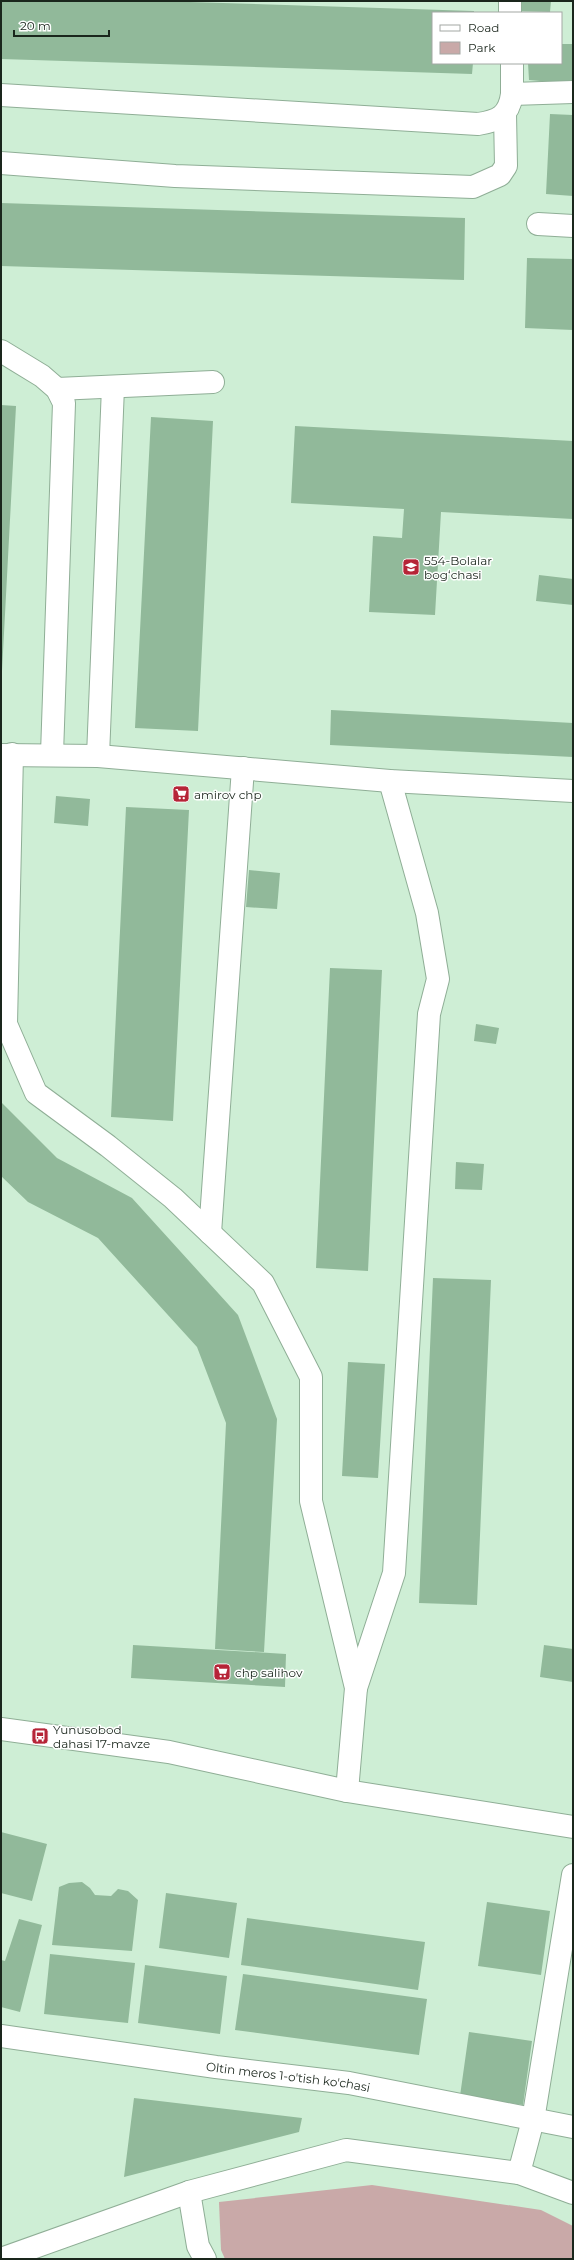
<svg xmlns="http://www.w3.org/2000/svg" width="574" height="2260" font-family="Montserrat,sans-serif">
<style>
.green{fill:#c9a9a8}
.building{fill:#91b99a}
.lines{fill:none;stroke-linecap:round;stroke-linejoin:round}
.minor-casing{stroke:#8fae96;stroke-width:24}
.minor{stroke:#fff;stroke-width:22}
.labels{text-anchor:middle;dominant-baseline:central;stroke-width:3;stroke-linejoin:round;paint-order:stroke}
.poi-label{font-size:12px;fill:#1a261c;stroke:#fff;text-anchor:start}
.street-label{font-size:12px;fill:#1a261c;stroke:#fff}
</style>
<rect width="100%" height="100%" fill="#ceeed5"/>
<path class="green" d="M 372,2185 L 541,2210 L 573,2226 L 573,2259 L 225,2259 L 221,2250 L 219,2202 Z"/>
<path class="building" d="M 1,1 L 157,1 L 474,11 L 474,13 L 433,13 L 433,63 L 473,63 L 472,74 L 1,59 Z
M 519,1 L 551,1 L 550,12 L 519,11 Z
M 561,44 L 573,44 L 573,84 L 529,80 L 528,63 L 561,63 Z
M 550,114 L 573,115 L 573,196 L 546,194 Z
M 1,203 L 465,218 L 464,280 L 1,266 Z
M 527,258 L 573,259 L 573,330 L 525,328 Z
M 1,405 L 16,406 L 2,671 L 1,671 Z
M 151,417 L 213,421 L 198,731 L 135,728 Z
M 295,426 L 573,441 L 573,519 L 441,512 L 435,615 L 369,612 L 373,536 L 402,538 L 404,509 L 291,503 Z
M 539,575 L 573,579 L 573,605 L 536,601 Z
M 331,710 L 573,723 L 573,757 L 330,745 Z
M 56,796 L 90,799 L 88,826 L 54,823 Z
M 126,807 L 189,810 L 173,1121 L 111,1117 Z
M 249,870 L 280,873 L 277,909 L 246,907 Z
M 330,968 L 382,970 L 368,1271 L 316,1268 Z
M 476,1024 L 499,1028 L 496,1044 L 474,1041 Z
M 1,1102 L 57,1158 L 132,1198 L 238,1315 L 277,1419 L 264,1652 L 215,1649 L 226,1423 L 197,1347 L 98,1238 L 28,1202 L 1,1176 Z
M 456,1162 L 484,1164 L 482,1190 L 455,1189 Z
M 433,1278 L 491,1280 L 477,1605 L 419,1603 Z
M 348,1362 L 385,1364 L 378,1478 L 342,1476 Z
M 133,1645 L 286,1654 L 285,1687 L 131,1678 Z
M 544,1645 L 573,1649 L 573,1682 L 540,1677 Z
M 1,1832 L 47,1844 L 32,1901 L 1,1893 Z
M 82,1882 L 90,1888 L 95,1895 L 111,1896 L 118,1889 L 128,1891 L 138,1900 L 132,1951 L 52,1945 L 59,1887 L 69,1883 Z
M 166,1893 L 237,1903 L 229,1958 L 159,1948 Z
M 487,1902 L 550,1911 L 541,1975 L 478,1966 Z
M 247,1918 L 425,1942 L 418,1990 L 241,1965 Z
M 19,1919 L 42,1925 L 20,2012 L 1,2007 L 1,1960 L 5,1961 Z
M 50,1954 L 135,1963 L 128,2023 L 44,2014 Z
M 145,1965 L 227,1976 L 220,2034 L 138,2023 Z
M 243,1974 L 427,1999 L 419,2055 L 235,2030 Z
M 469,2032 L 532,2041 L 523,2105 L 460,2096 Z
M 134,2098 L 302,2118 L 299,2132 L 124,2177 Z"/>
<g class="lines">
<g class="minor-casing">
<g id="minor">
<path d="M 510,1 L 510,13"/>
<path d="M 512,63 L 512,94 L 573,92"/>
<path d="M 1,95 L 478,124 C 498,121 509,116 512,94"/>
<path d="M 1,163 L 175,176 L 473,187 L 500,175 L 506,166 L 505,114"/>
<path d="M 538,224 L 573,226"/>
<path d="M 1,351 L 42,376 L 57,389 L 64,403 L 52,754"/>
<path d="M 57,389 L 213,382"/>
<path d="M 12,754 L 6,1024 L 36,1093 L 108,1146 L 173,1198 L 263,1283 L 311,1377 L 311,1501 L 356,1688 L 347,1791"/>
<path d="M 1,755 L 98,756 L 390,781 L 573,791"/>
<path d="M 98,756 L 113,387"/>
<path d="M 210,1233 L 243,768"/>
<path d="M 356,1688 L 394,1573 L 429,1014 L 438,979 L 427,913 L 390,781"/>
<path d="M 1,1729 L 169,1752 L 347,1791 L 573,1827"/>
<path id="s1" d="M 1,2036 L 216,2067 L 349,2083 L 573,2127"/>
<path d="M 519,2173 L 533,2120 L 573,1875"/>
<path d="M 189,2192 L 198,2246 L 205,2259"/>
<path d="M 1,2259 L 189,2192 L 346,2150 L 519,2173 L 573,2193"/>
</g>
</g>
<use href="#minor" class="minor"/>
</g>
<defs>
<g id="school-square" transform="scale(0.9)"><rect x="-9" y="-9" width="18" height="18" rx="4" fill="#b62437" stroke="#fff"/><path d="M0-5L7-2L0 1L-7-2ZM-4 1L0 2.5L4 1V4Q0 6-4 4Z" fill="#fff"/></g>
<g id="supermarket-square" transform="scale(0.9)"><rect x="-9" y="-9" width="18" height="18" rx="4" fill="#b62437" stroke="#fff"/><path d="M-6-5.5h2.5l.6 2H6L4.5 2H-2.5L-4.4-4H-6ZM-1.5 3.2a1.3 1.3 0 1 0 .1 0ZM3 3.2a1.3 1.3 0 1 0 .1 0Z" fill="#fff"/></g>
<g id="bus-square" transform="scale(0.9)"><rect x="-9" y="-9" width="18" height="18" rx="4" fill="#b62437" stroke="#fff"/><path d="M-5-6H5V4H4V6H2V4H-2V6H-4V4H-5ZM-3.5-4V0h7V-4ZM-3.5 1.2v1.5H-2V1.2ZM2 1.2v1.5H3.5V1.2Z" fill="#fff"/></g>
</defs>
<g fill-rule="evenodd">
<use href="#school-square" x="411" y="567"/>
<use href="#supermarket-square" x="181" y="794"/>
<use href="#supermarket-square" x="222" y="1672"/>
<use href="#bus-square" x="40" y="1736"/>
</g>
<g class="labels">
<g class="poi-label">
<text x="424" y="560">554-Bolalar<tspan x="424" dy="14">bogʻchasi</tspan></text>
<text x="194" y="794">amirov chp</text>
<text x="235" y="1672">chp salihov</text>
<text x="53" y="1729">Yunusobod<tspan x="53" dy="14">dahasi 17-mavze</tspan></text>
</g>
<g class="street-label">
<text stroke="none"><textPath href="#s1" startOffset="290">Oltin meros 1-o'tish ko'chasi</textPath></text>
</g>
</g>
<rect width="574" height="2260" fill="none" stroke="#1a261c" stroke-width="4"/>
<rect x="432" y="12" width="130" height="52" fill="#ffffff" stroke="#a3a8a4"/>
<rect x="440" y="25" width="20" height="6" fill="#ffffff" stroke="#a3a8a4"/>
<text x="468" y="32" font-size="12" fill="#1a261c">Road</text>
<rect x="440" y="42" width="20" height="12" fill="#c9a9a8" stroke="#a3a8a4"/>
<text x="468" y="52" font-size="12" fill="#1a261c">Park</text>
<path d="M14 30v6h95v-6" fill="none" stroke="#1a261c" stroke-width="2"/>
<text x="20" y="30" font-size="12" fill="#1a261c" stroke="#ffffff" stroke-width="3" paint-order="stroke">20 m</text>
</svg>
